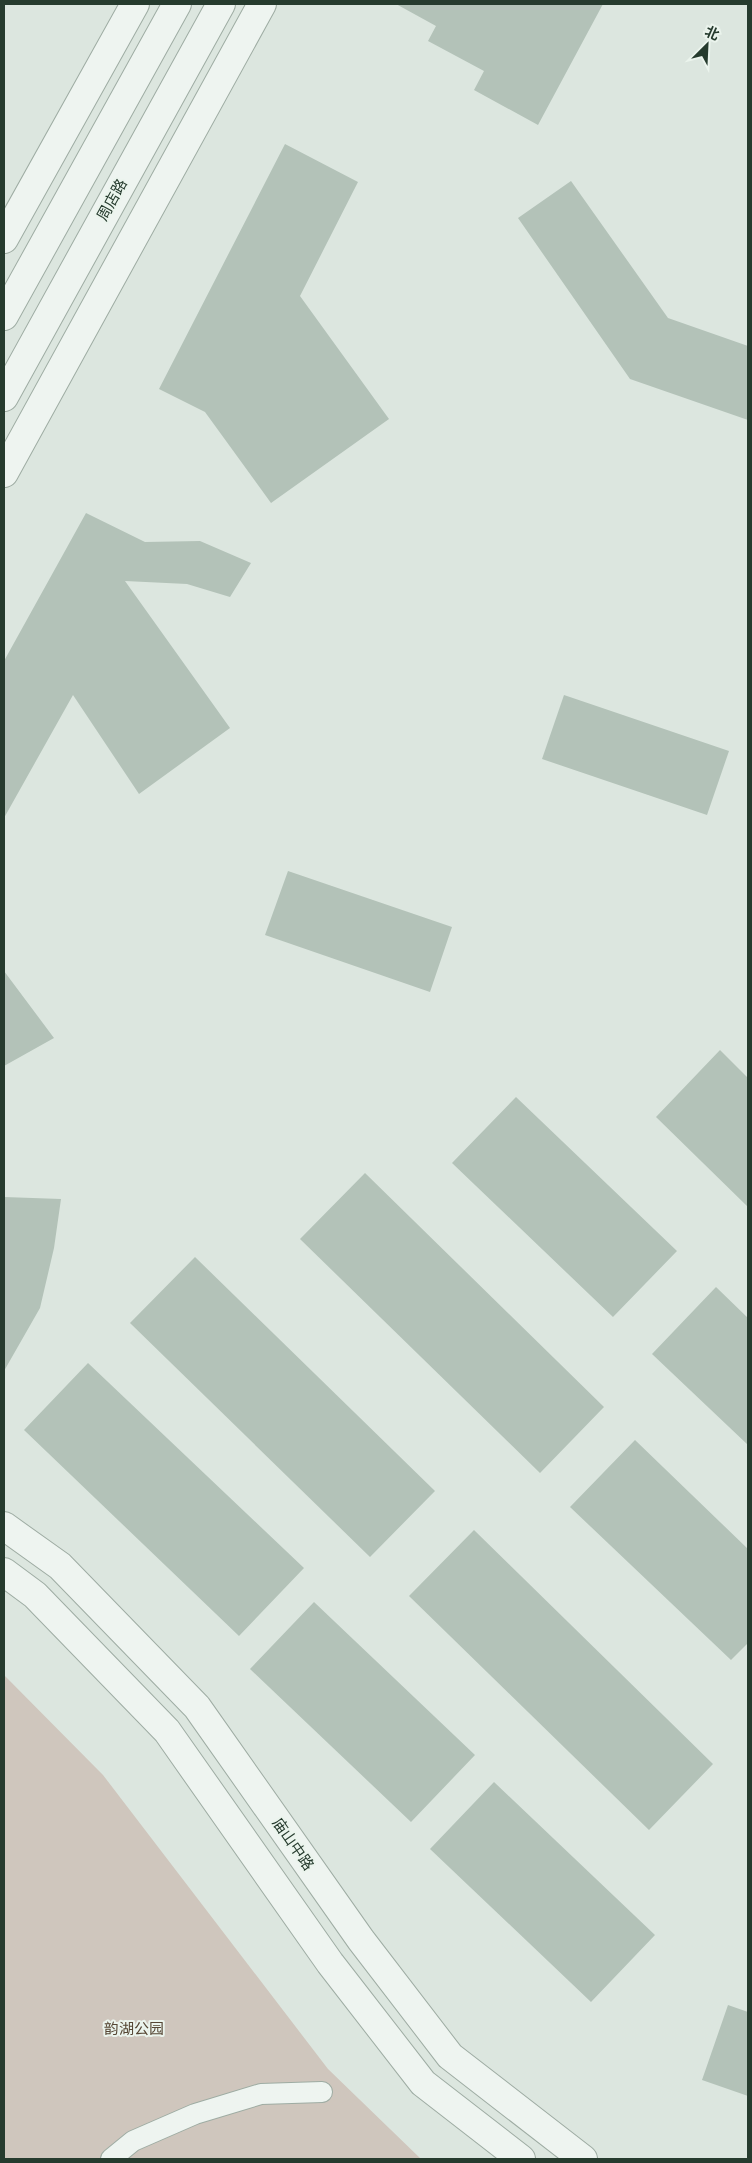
<svg xmlns="http://www.w3.org/2000/svg" width="752" height="2163" font-family="Figtree,'Noto Sans SC',sans-serif">
<style>
.green{fill:#cfc6bd}
.building{fill:#b3c2b8}
.lines{fill:none;stroke-linecap:round;stroke-linejoin:round}
.pedestrian-casing{stroke:#9eaca3;stroke-width:22}
.tertiary-casing{stroke:#9eaca3;stroke-width:30}
.pedestrian{stroke:#eef4f0;stroke-width:20}
.tertiary{stroke:#eef4f0;stroke-width:28}
.labels{text-anchor:middle;dominant-baseline:central;stroke-width:4;stroke-linejoin:round;paint-order:stroke}
.street-label{font-size:15px;fill:#263b2e;stroke:#ebf4ed}
.park-label{font-size:15px;fill:#564634;stroke:#ebf4ed}
</style>
<rect width="100%" height="100%" fill="#dce6df"/>
<path class="green" d="M 4,1675 L 103,1775 L 328,2069 L 421,2159 L 4,2159 Z"/>
<path class="building" d="M 396,4 L 603,4 L 538,125 L 474,90 L 484,71 L 428,41 L 436,26 Z
M 285,144 L 358,182 L 300,296 L 389,419 L 271,503 L 205,412 L 159,389 Z
M 571,181 L 668,318 L 748,346 L 748,420 L 630,379 L 518,218 Z
M 86,513 L 145,542 L 200,541 L 251,563 L 230,597 L 187,584 L 125,581 L 230,728 L 139,794 L 73,695 L 4,818 L 4,661 Z
M 564,695 L 729,751 L 707,815 L 542,759 Z
M 288,871 L 452,927 L 430,992 L 265,935 Z
M 4,971 L 54,1038 L 4,1066 Z
M 720,1050 L 748,1078 L 748,1207 L 656,1117 Z
M 516,1097 L 677,1251 L 613,1317 L 452,1163 Z
M 365,1173 L 604,1407 L 540,1473 L 300,1239 Z
M 4,1197 L 61,1199 L 54,1248 L 40,1308 L 4,1371 Z
M 195,1257 L 435,1491 L 370,1557 L 130,1323 Z
M 716,1287 L 748,1318 L 748,1445 L 652,1354 Z
M 88,1363 L 304,1568 L 239,1636 L 24,1430 Z
M 635,1440 L 748,1549 L 748,1643 L 731,1660 L 570,1507 Z
M 474,1530 L 713,1764 L 649,1830 L 409,1596 Z
M 314,1602 L 475,1755 L 411,1822 L 250,1669 Z
M 494,1782 L 655,1935 L 591,2002 L 430,1849 Z
M 728,2005 L 748,2012 L 748,2096 L 702,2080 Z"/>
<g class="lines">
<g class="pedestrian-casing">
<path id="pedestrian" d="M 111,2159 L 133,2141 L 195,2114 L 261,2094 L 322,2092"/>
</g>
<g class="tertiary-casing">
<path id="tertiary" d="M 4,239 L 135,4
M 4,316 L 177,4
M 4,397 L 221,4
M 4,473 L 262,4
M 4,1526 L 60,1566 L 197,1707 L 361,1940 L 450,2056 L 583,2159
M 4,1572 L 35,1595 L 167,1731 L 330,1963 L 423,2083 L 521,2159"/>
</g>
<use href="#pedestrian" class="pedestrian"/>
<use href="#tertiary" class="tertiary"/>
</g>
<g class="labels">
<g class="street-label">
<text transform="translate(112 200) rotate(-61)">周店路</text>
<text transform="translate(293 1844) rotate(55)">庙山中路</text>
</g>
<g class="park-label">
<text x="134" y="2029">韵湖公园</text>
</g>
</g>
<rect width="752" height="2163" fill="none" stroke="#263b2e" stroke-width="10"/>
<g transform="translate(707 45) rotate(24)" stroke="#ebf4ed" stroke-width="4" paint-order="stroke">
<path d="M0-4L9 19L0 12L-9 19Z" fill="#263b2e"/>
<text y="-8" font-size="14" font-weight="bold" text-anchor="middle" fill="#263b2e">北</text>
</g>
</svg>
